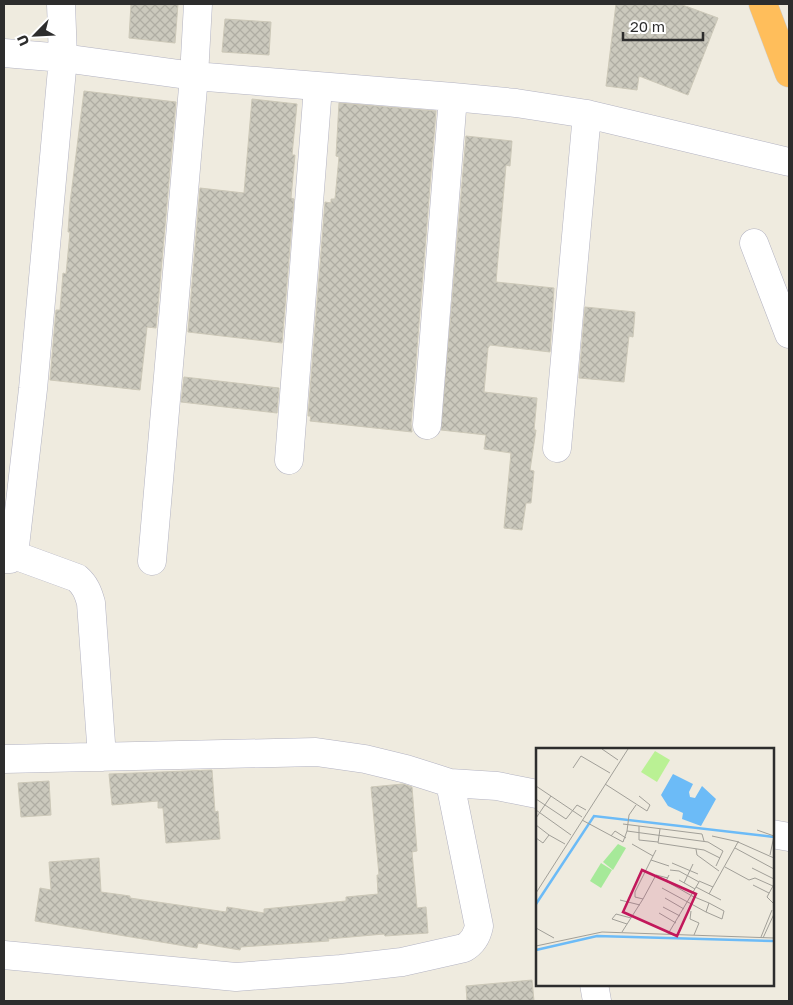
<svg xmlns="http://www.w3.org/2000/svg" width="793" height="1005" font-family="'Golos Text',sans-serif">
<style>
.building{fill:url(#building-cross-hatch);stroke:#ccc8b8}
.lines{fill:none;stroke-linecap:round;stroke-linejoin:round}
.minor-casing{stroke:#b3b3c2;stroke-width:29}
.highway-casing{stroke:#cdcdcd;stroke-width:29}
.minor{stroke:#fff;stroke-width:28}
.highway{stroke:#ffbe5b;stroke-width:28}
.inset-river{fill:none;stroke:#6cbbf7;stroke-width:2.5}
.inset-road{fill:none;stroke:#a19f98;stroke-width:1}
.view{fill:#c2185b;fill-opacity:0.15;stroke:#c2185b;stroke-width:2.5}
.inset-edge{fill:none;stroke:#2d2d2d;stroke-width:2.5}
</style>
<defs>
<pattern id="building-cross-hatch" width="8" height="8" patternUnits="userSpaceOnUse" patternTransform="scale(1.25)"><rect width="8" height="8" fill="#cbc9bd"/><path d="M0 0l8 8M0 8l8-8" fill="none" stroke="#afada3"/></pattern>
</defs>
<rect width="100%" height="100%" fill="#efebdf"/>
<path class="building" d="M 131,4 L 178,4 L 175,43 L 129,38 Z
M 616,4 L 680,4 L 718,18 L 688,95 L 639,76 L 637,90 L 606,86 Z
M 225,19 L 271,22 L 269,55 L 222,52 Z
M 84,91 L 176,102 L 156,328 L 147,327 L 140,390 L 50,380 L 56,310 L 60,310 L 63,273 L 66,274 L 70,232 L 68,232 L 70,203 Z
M 252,99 L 297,104 L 292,155 L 295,155 L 291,198 L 294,199 L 282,343 L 188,332 L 200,188 L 244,193 Z
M 339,103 L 436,111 L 411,424 L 412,432 L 310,421 L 311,416 L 308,416 L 325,202 L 331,203 L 331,199 L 335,199 L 339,157 L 336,156 Z
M 466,136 L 512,141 L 510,166 L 506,165 L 496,282 L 554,288 L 550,352 L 490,345 L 488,348 L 484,392 L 537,398 L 534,430 L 536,430 L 530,470 L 534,471 L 531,503 L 526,503 L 522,530 L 504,528 L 511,453 L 484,449 L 486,435 L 441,430 Z
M 585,307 L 635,312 L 633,337 L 629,336 L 624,382 L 579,378 Z
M 184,377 L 279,388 L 277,413 L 181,402 Z
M 212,770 L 215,812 L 218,811 L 220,839 L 166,843 L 163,808 L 158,808 L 158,801 L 112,805 L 109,774 Z
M 49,781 L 51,815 L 21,817 L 18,783 Z
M 403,784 L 412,787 L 417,851 L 412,852 L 417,908 L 426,907 L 428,933 L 385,936 L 384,934 L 328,939 L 329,941 L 241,947 L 240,950 L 198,943 L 197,948 L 35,921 L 40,888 L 51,890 L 49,862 L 99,858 L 101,892 L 130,896 L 130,898 L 226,912 L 227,907 L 264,913 L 264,909 L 346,901 L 346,897 L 378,894 L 377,875 L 379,875 L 371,787 Z
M 532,980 L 534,1001 L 467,1001 L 466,986 Z"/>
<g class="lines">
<g class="minor-casing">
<path id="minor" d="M 4,53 L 63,58 L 194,76 L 453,97 L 516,103 L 587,114 L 789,162
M 754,243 L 789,334
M 427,425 L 453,97
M 557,448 L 587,114
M 289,460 L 318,87
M 14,555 L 77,578 C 85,585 88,592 91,603 L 102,757
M 4,559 L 10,559 L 14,555 L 33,389 L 63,58 L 61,4
M 152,561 L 194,76 L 198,4
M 4,759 L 316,752 L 365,759 L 406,769 L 450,783
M 772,834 L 789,837
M 4,955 L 236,977 L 341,969 L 402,962 L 464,948 C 473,943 477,936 479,926 L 450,783 L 497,786 L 537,794
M 594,984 L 597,1001"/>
</g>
<g class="highway-casing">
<path id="highway" d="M 763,4 L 789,73"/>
</g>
<use href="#minor" class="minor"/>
<use href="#highway" class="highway"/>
</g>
<g transform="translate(536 748)">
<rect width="238" height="238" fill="#efebdf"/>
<path d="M 65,115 L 76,122 L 65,140 L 54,133 Z" fill="#a6e999"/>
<path d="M 82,96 L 90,100 L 77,122 L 67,114 Z" fill="#a6e999"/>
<path d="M 119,3 L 134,12 L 121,34 L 105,24 Z" fill="#baf194"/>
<path d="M 137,26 L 157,36 L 153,44 L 154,49 L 159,50 L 166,38 L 180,51 L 165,78 L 146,71 L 147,65 L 132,58 L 125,47 Z" fill="#6cbbf7"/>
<path class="inset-river" d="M 0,156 L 58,68 L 238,89M 0,202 L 61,188 L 238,193"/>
<path class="inset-road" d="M 66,1 L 82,12M 37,20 L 45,8 L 74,25M 69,36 L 111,63 L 114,57 L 103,48M 0,38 L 46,69M 0,51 L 30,71 L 41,57 L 50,62M 100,57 L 93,67 L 91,83 L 172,94 L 187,103 L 180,118M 0,62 L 35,87M 0,70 L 15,48M 46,72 L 87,94 L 91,83M 87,76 L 166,86 L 168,93M 0,77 L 13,87 L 7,95 L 0,90M 103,78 L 103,92 L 122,94M 124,81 L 122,95 L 168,102 L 184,110M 221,82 L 238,88M 13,87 L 29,96M 75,88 L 79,83 L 90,90M 176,88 L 203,94M 96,96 L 117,108M 199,100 L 238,121M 160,101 L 161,107 L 183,123M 234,107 L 238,88M 115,112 L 133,118M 136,115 L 162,126M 189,119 L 213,132 L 219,130 L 237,138M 216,120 L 238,131M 133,127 L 130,133 L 156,148 L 173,155 L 188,163 L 186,171 L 170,164 L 173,155M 143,132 L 159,141M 163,133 L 177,139M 148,135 L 157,116M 217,137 L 233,145M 237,138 L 231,149 L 238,156M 160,139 L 185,152M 126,140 L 170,164M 0,145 L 92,1M 173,146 L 202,94 L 238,110M 129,150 L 148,161M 107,151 L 120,127 L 132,130M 84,152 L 104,157M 127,159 L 144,168M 155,163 L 154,171 L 163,175 L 158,187M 123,165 L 140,175M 91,176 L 76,171 L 80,166 L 95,170M 0,180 L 18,190M 86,184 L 107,151 L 99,149 L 99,144 L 120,102M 132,186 L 163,134 L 143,123 L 134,122M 225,189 L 236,162M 227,190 L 238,166M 0,198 L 66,184 L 238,190"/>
<path class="view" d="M 106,122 L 160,146 L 141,188 L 87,164 Z"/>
<rect width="238" height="238" class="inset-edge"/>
</g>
<rect width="793" height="1005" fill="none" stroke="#2d2d2d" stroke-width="10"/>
<g transform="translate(35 35) rotate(246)" stroke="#ffffff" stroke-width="4" paint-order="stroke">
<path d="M0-4L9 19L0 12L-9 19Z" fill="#2d2d2d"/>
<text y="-8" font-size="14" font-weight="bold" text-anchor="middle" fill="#2d2d2d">U</text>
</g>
<path d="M623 32v8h80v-8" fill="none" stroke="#2d2d2d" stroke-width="2.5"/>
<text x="630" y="32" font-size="15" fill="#2d2d2d" stroke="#ffffff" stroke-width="4" paint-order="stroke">20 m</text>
</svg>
